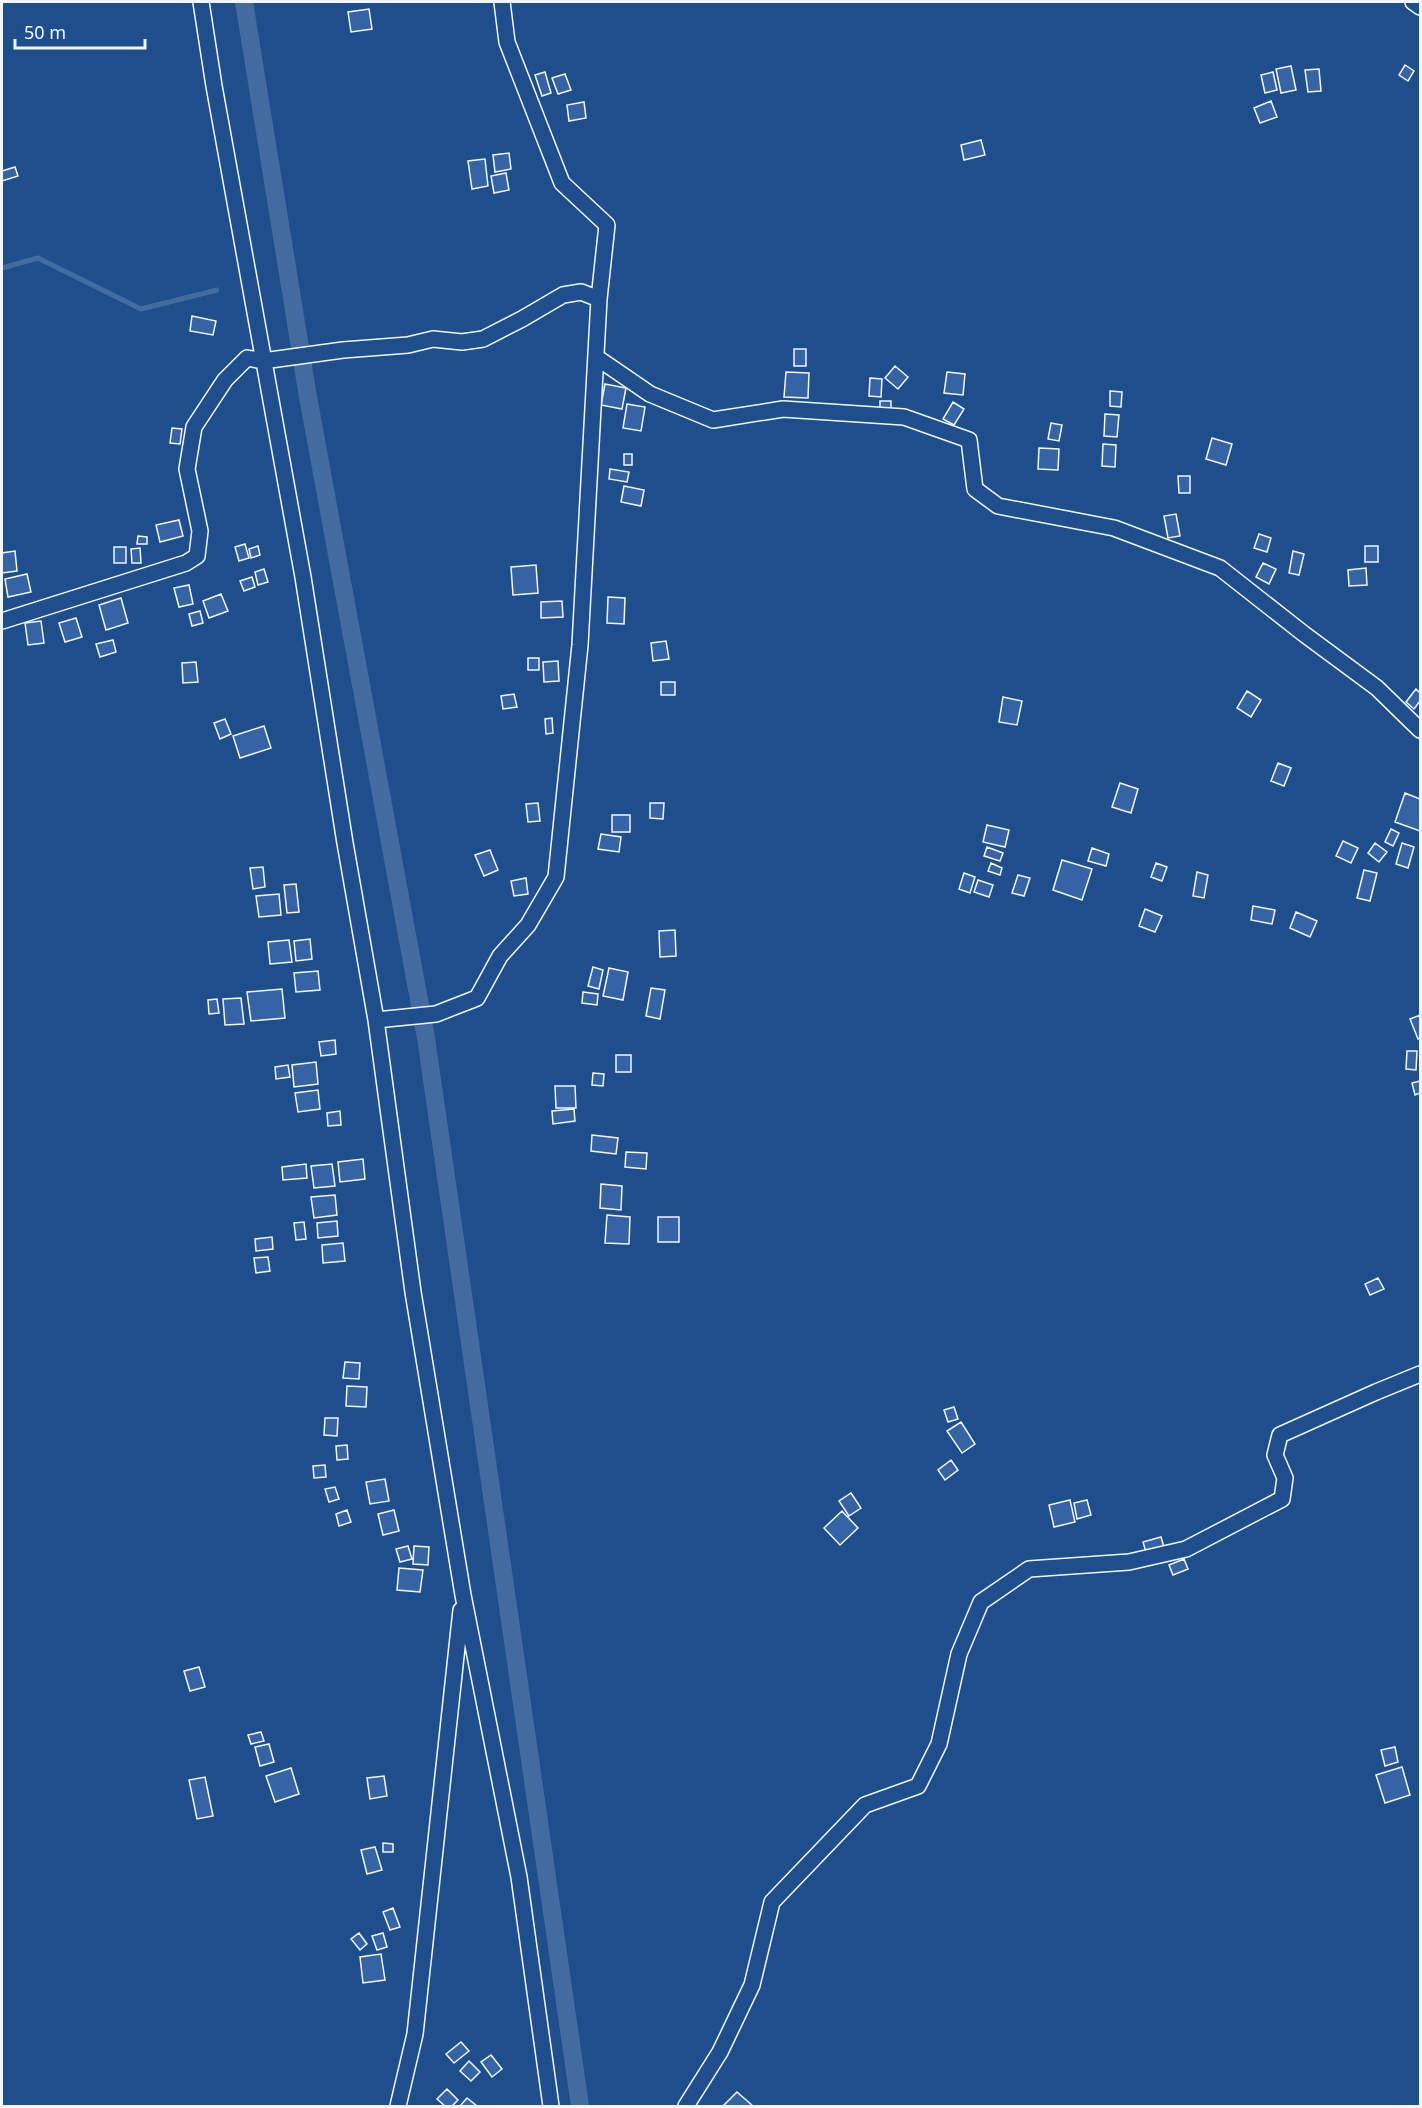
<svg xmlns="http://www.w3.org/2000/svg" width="1422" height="2108" font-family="'Noto Sans',sans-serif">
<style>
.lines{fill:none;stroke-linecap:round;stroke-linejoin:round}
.stream{stroke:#446ba0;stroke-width:5}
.canal{stroke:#446ba0;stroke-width:18}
.building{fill:#3563a3;stroke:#f2f6ff;stroke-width:1.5}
.street-casing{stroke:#f2f6ff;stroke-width:18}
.street{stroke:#1f4e8c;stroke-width:15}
</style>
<rect width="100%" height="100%" fill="#1f4e8c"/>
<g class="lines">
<path class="stream" d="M 2,268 L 38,258 L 141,309 L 217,290"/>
<path class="canal" d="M 244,2 L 308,397 L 426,1038 L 580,2106"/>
</g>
<path class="building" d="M 369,9 L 372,29 L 351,32 L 348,12 Z
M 1405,65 L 1414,71 L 1408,81 L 1399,75 Z
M 1291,66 L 1296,90 L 1281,93 L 1276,69 Z
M 1319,69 L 1321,91 L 1308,92 L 1305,70 Z
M 545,72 L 551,93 L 542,96 L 535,75 Z
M 1273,72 L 1277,90 L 1265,93 L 1261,75 Z
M 565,74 L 571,90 L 558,94 L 552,78 Z
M 1271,101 L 1277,117 L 1260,123 L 1254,108 Z
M 584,102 L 586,118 L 569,121 L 567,105 Z
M 981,140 L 985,155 L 964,160 L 961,145 Z
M 509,153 L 511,169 L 495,172 L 493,155 Z
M 485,159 L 488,186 L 472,189 L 468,161 Z
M 15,167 L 18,176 L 2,181 L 2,171 Z
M 506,173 L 509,190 L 494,193 L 491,176 Z
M 192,316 L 216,321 L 213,335 L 190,331 Z
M 794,349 L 806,349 L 806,366 L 794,366 Z
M 895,366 L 908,377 L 898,389 L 885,378 Z
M 786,372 L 809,373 L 808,398 L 784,397 Z
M 947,372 L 965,374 L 963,395 L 944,393 Z
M 870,378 L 882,379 L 881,397 L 869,396 Z
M 605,384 L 626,388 L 622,409 L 601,405 Z
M 1110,391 L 1122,392 L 1121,407 L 1110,406 Z
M 880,401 L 891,401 L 891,409 L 880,409 Z
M 953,402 L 964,409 L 954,425 L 943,419 Z
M 627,404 L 645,407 L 641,431 L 623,428 Z
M 1105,414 L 1119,415 L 1117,437 L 1104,436 Z
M 1051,423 L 1062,425 L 1059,441 L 1048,439 Z
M 172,428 L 182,429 L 180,444 L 170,443 Z
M 1212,438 L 1232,444 L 1226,465 L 1206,459 Z
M 1103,444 L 1116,445 L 1115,467 L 1102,466 Z
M 1039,448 L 1059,449 L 1058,470 L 1038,469 Z
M 624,454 L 632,454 L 632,465 L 624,465 Z
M 610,469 L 629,472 L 627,482 L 609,479 Z
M 1178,476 L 1190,476 L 1190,493 L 1179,493 Z
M 624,486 L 644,490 L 641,506 L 621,502 Z
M 1176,514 L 1180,536 L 1168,538 L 1164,516 Z
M 179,520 L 183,536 L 160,542 L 156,525 Z
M 1259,534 L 1271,538 L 1267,552 L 1254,548 Z
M 138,536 L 147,537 L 147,544 L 137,544 Z
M 245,544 L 249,558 L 239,561 L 235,547 Z
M 258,546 L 260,555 L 251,558 L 249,549 Z
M 1365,546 L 1378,546 L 1378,562 L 1365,562 Z
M 114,547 L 126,547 L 126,563 L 114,563 Z
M 140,548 L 141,563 L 132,563 L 131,549 Z
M 15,551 L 17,571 L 2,573 L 2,553 Z
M 1293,551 L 1304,554 L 1299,575 L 1289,573 Z
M 1263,563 L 1276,569 L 1269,584 L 1256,577 Z
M 536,565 L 538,593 L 513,595 L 511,567 Z
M 1366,568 L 1367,585 L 1349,586 L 1348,570 Z
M 264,569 L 268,582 L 258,585 L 255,572 Z
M 27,574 L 31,592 L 8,597 L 5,579 Z
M 252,577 L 255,587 L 244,591 L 240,581 Z
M 189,585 L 193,604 L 179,607 L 174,588 Z
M 221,594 L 228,611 L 209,618 L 203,601 Z
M 608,597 L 625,598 L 624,624 L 607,623 Z
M 121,598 L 128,623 L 106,630 L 99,605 Z
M 562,601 L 563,617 L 541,618 L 541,602 Z
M 200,611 L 203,623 L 192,626 L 189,614 Z
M 76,618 L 82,637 L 65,642 L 59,623 Z
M 41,621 L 44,643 L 28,645 L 25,623 Z
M 113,640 L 116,652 L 100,657 L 96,644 Z
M 666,641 L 669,659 L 653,661 L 651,643 Z
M 528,658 L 539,658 L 539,670 L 528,670 Z
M 558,661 L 559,681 L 544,682 L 543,662 Z
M 196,662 L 198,682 L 183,683 L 182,663 Z
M 661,682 L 675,682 L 675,695 L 661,695 Z
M 1416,689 L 1420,693 L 1420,701 L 1414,709 L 1406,702 Z
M 1247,691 L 1261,700 L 1251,717 L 1237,708 Z
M 514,694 L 517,707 L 503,709 L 501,696 Z
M 1003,697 L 1022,701 L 1017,725 L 999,722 Z
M 552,718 L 553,733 L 546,734 L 545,719 Z
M 225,719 L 231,734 L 220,739 L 214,723 Z
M 264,726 L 271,748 L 240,758 L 233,736 Z
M 1278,763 L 1291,768 L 1284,786 L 1271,781 Z
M 1120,783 L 1138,789 L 1131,813 L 1112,807 Z
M 1405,793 L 1420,799 L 1420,831 L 1395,822 Z
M 538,803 L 540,821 L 528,822 L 526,804 Z
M 650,803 L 664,803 L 663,819 L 650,818 Z
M 612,815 L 630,815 L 630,832 L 612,832 Z
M 987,825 L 1009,830 L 1005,847 L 983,842 Z
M 1391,829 L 1399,833 L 1393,846 L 1385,842 Z
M 601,834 L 621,837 L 619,852 L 598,849 Z
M 1343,841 L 1358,848 L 1351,863 L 1336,856 Z
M 1375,843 L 1387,852 L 1379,862 L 1368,853 Z
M 1402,843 L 1414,847 L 1408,868 L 1396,864 Z
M 987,847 L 1003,853 L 1000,861 L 984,856 Z
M 1092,848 L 1109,854 L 1106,866 L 1088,861 Z
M 490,850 L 498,870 L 484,876 L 475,855 Z
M 1062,860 L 1092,869 L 1082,900 L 1053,890 Z
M 991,863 L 1002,868 L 1000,875 L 988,871 Z
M 1156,863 L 1167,867 L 1162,881 L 1151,877 Z
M 263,867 L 265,887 L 253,889 L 250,868 Z
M 1364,870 L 1377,873 L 1370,901 L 1357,898 Z
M 1197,872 L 1208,875 L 1204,898 L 1193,896 Z
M 964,873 L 975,877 L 970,893 L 959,889 Z
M 1018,875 L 1030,878 L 1024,896 L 1012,893 Z
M 526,878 L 528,894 L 514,896 L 511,881 Z
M 978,880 L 993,885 L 989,897 L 974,892 Z
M 296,884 L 299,912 L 287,913 L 284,885 Z
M 279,894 L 281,915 L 259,917 L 256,896 Z
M 1253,906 L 1275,910 L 1272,924 L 1251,920 Z
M 1145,909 L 1162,916 L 1155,932 L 1139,926 Z
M 1296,912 L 1317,921 L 1310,937 L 1290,928 Z
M 675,930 L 676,956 L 660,957 L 659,931 Z
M 310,939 L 312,959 L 296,961 L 294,941 Z
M 289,940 L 292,962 L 270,964 L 268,942 Z
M 593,967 L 603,970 L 599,989 L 588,986 Z
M 609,968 L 628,972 L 623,1000 L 603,996 Z
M 318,971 L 320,990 L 296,992 L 294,973 Z
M 651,988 L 665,990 L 660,1019 L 646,1016 Z
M 282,989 L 285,1018 L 251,1021 L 247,992 Z
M 583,992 L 598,994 L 597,1005 L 582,1003 Z
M 241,998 L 244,1024 L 225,1025 L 223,999 Z
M 217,999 L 219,1013 L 209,1014 L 208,1000 Z
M 1420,1015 L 1420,1038 L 1418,1039 L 1410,1019 Z
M 335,1040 L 336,1054 L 321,1056 L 319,1042 Z
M 1407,1051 L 1417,1051 L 1416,1070 L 1406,1069 Z
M 616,1055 L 631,1055 L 631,1072 L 616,1072 Z
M 316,1062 L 318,1084 L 294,1087 L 292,1065 Z
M 288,1065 L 290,1077 L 276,1079 L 275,1067 Z
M 593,1073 L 604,1074 L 603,1086 L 592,1085 Z
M 1420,1081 L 1420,1093 L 1415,1095 L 1412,1083 Z
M 555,1086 L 575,1086 L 576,1108 L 556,1108 Z
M 318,1090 L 320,1109 L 298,1112 L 295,1093 Z
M 574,1109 L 575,1121 L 553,1124 L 552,1111 Z
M 340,1111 L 341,1125 L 328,1126 L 327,1113 Z
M 592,1135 L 618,1138 L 616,1154 L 591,1151 Z
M 626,1152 L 647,1153 L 646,1169 L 625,1167 Z
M 363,1159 L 365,1179 L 340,1182 L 338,1162 Z
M 306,1164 L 307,1178 L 283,1180 L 282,1167 Z
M 332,1164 L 335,1186 L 314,1188 L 311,1166 Z
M 601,1184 L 622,1186 L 621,1210 L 600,1208 Z
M 335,1195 L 337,1215 L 314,1218 L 311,1197 Z
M 607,1215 L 630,1217 L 629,1244 L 605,1243 Z
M 658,1217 L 679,1217 L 679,1242 L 658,1242 Z
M 337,1221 L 338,1236 L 318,1238 L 317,1223 Z
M 304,1222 L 306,1239 L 296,1240 L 294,1223 Z
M 272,1237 L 273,1249 L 256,1251 L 255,1239 Z
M 343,1243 L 345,1261 L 323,1263 L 322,1245 Z
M 268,1257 L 270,1271 L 256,1273 L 254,1258 Z
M 1378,1278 L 1384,1289 L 1370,1295 L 1365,1284 Z
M 345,1362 L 360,1363 L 359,1379 L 343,1378 Z
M 347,1386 L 367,1387 L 366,1407 L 346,1406 Z
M 954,1407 L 958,1419 L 948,1422 L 944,1410 Z
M 325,1418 L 338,1418 L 337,1436 L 324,1435 Z
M 961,1422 L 975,1444 L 962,1453 L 947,1431 Z
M 347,1445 L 348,1459 L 337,1460 L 336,1446 Z
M 951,1460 L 958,1470 L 945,1480 L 938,1470 Z
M 325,1465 L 326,1477 L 314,1478 L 313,1466 Z
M 385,1479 L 389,1501 L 370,1504 L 366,1482 Z
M 335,1487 L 339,1499 L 329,1502 L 325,1489 Z
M 851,1493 L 861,1508 L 849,1516 L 839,1501 Z
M 1070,1500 L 1075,1522 L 1054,1527 L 1049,1505 Z
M 1087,1500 L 1091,1515 L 1077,1519 L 1074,1503 Z
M 347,1510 L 351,1522 L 339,1526 L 336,1514 Z
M 394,1510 L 399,1531 L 383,1535 L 378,1514 Z
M 842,1511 L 858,1528 L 840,1545 L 824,1528 Z
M 1161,1537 L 1164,1547 L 1146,1552 L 1143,1542 Z
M 408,1546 L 412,1559 L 400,1562 L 396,1549 Z
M 414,1546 L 429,1547 L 428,1565 L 413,1564 Z
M 1184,1559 L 1188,1569 L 1173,1575 L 1169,1565 Z
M 399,1568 L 423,1570 L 420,1592 L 397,1590 Z
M 199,1667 L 205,1687 L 190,1691 L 184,1671 Z
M 261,1732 L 264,1741 L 251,1744 L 248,1735 Z
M 269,1744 L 274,1762 L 260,1766 L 255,1747 Z
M 1395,1747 L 1398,1762 L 1385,1766 L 1381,1750 Z
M 1402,1767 L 1410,1795 L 1385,1803 L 1376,1775 Z
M 291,1768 L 299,1794 L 275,1802 L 266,1776 Z
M 384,1776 L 387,1796 L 370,1799 L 367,1778 Z
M 205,1777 L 213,1816 L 197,1819 L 189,1780 Z
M 383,1843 L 393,1844 L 393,1852 L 383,1852 Z
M 375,1847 L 382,1870 L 367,1874 L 361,1850 Z
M 393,1908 L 400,1927 L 390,1930 L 383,1912 Z
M 359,1933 L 367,1944 L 360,1950 L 351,1939 Z
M 383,1933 L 387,1947 L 377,1950 L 372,1936 Z
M 381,1954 L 385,1980 L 363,1983 L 360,1957 Z
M 461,2042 L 469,2051 L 454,2063 L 446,2054 Z
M 491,2055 L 502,2069 L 492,2077 L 481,2062 Z
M 469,2061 L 480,2072 L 471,2081 L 460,2071 Z
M 447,2089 L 458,2100 L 452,2106 L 445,2106 L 437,2099 Z
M 737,2092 L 753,2106 L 723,2106 Z
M 467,2098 L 477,2106 L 460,2106 Z"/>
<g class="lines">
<g class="street-casing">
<path id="street" d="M 201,2 L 214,86 L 303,577 L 345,843 L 376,1020 L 413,1292 L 463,1595 L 519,1877 L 551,2106
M 1413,2 L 1420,7
M 596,357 L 650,394 L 713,420 L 783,409 L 904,417 L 969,440 L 975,489 L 998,506 L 1114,528 L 1220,568 L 1304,634 L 1377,688 L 1420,730
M 2,621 L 186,563 L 197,556 L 200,531 L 187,469 L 194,427 L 225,380 L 247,358 L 263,361 L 343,350 L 408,345 L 433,339 L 462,342 L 483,339 L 522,319 L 563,295 L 581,292 L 599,299
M 376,1020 L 436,1014 L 477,998 L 500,956 L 528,925 L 556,877 L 580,645 L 599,299 L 607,225 L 562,183 L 507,42 L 502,2
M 398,2106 L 415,2034 L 461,1610
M 686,2106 L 720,2052 L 752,1985 L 772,1902 L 865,1805 L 918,1786 L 939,1744 L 959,1654 L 981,1602 L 1029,1569 L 1129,1562 L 1186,1549 L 1282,1499 L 1285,1478 L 1275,1455 L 1280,1435 L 1376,1392 L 1420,1374"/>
</g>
<use href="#street" class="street"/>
</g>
<rect width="1422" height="2108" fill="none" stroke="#f2f6ff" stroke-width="6"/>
<path d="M15 39v9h130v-9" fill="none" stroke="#f2f6ff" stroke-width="3"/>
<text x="24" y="39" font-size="18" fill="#f2f6ff" stroke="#1f4e8c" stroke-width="4.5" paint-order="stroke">50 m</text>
</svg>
